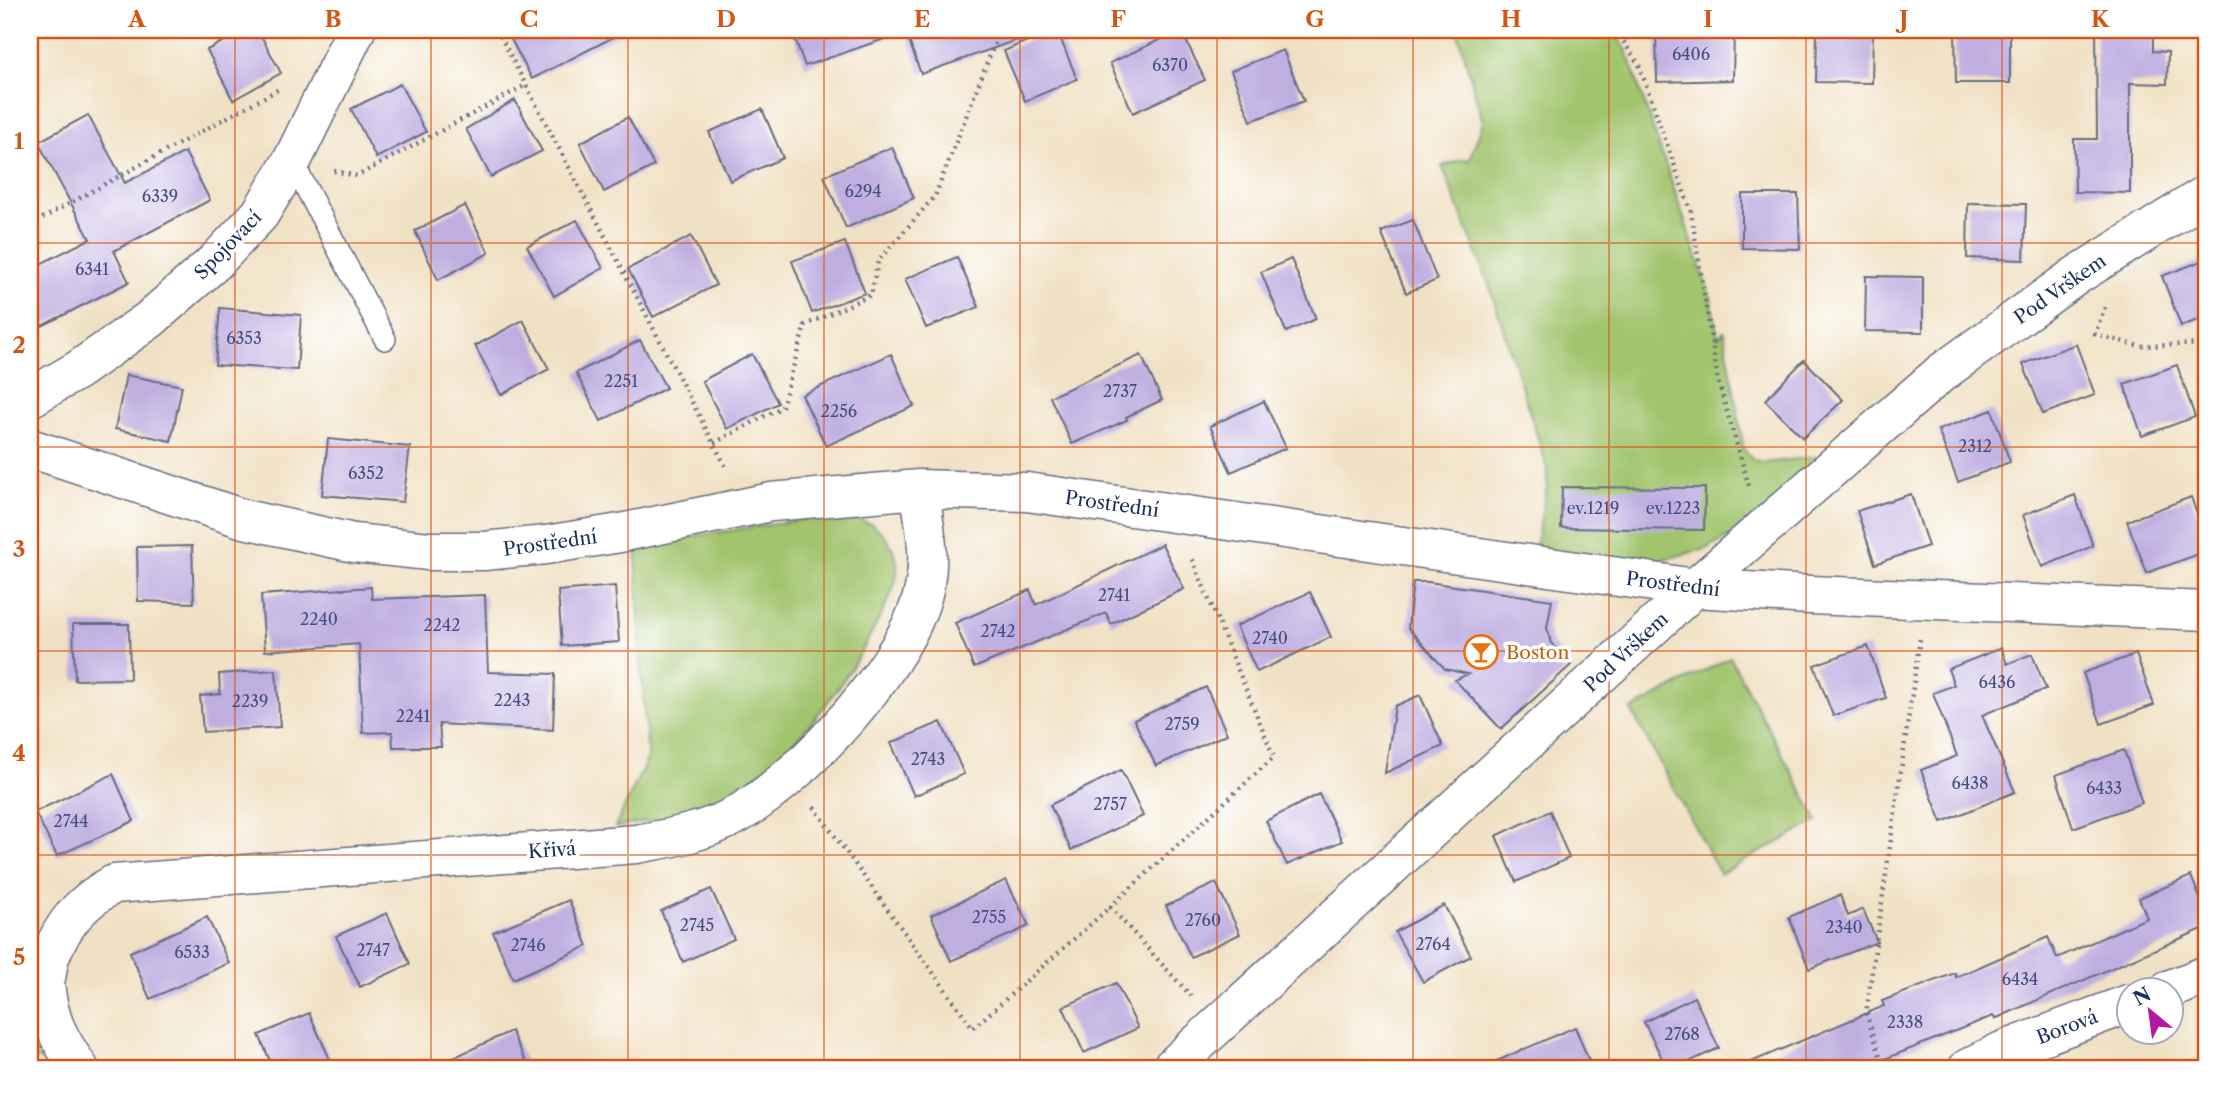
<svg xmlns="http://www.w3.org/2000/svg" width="2237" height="1098" font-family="'Libre Caslon Text',serif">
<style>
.green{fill:#a1c46d;stroke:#5e7a66;stroke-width:2}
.building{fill:#bfafe1}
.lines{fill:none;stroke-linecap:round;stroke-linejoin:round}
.lane-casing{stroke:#666d82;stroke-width:24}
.street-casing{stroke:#666d82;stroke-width:41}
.path{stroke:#666d82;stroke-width:4.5;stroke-dasharray:2 5;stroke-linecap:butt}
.lane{stroke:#fff;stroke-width:21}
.street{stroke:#fff;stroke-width:38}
.grid{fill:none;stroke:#d45514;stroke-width:2;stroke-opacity:0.55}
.labels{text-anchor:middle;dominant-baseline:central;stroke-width:7;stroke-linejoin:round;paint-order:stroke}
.number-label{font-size:16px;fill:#444f7f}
.street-label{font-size:19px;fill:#1b2f5e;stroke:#fff}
.food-label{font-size:19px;fill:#c56008;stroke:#fff;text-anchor:start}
.neatline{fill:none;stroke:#d45514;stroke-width:2.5}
.grid-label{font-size:23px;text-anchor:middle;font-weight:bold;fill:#d45514}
</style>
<rect width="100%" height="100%" fill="#fff"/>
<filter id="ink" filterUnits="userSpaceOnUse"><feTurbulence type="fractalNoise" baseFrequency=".0143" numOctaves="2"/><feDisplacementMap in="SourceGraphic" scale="14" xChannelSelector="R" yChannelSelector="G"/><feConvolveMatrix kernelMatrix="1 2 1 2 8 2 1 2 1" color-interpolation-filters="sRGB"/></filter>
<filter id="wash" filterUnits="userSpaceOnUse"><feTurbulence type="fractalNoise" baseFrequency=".00686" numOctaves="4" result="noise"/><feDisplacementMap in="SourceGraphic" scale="28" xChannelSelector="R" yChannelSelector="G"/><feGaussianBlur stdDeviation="1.57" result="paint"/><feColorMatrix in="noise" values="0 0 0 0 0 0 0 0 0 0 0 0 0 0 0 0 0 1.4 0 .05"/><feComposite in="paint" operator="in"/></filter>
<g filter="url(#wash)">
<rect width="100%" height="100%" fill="#f1e1c4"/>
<path class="green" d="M 1457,30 L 1611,30 L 1626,49 L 1711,298 L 1718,338 L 1724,331 L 1744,450 L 1753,460 L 1761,463 L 1826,456 L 1744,529 L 1706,549 L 1660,560 L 1614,563 L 1534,553 L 1547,487 L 1547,467 L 1490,287 L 1442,166 L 1466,159 L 1469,161 L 1483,122 Z
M 819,517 C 837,518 860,516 876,527 C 889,537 899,557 897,573 C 896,587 888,600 882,613 C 858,662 828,707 789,747 C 773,763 755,778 736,791 C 697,815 659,820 615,827 L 648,758 L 640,652 L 636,545 Z
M 1730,657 L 1818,821 L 1720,874 L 1631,710 Z
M 33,1020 L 51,1064 L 30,1057 L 30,1023 Z"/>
<g id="blocks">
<path class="building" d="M 245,30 L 258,30 L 281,73 L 233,100 L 207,50 Z
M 506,30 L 627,30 L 532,79 Z
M 792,30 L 895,30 L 896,35 L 805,66 Z
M 905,30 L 1030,30 L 1031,35 L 921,74 Z
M 1053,30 L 1057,30 L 1077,79 L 1025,101 L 1004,51 Z
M 1181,30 L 1205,80 L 1133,113 L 1110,63 Z
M 1656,30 L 1734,30 L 1733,80 L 1657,82 Z
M 1817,30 L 1873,30 L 1872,83 L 1816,82 Z
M 1955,30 L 2010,30 L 2010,83 L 1956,83 Z
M 2096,30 L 2153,30 L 2153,51 L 2168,52 L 2167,84 L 2130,83 L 2130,193 L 2075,192 L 2074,139 L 2097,139 Z
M 1283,50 L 1304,101 L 1251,121 L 1231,71 Z
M 400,84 L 426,132 L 376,158 L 351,109 Z
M 515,100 L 542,151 L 491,177 L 466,129 Z
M 762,109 L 783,158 L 730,181 L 709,132 Z
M 88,115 L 125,183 L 185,152 L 210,200 L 114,251 L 129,282 L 30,332 L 30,269 L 90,239 L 38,142 Z
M 628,117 L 654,166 L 604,192 L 580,143 Z
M 892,147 L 914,198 L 846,228 L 824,176 Z
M 1742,194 L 1798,194 L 1800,249 L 1742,248 Z
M 1968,203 L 2026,204 L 2024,260 L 1967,258 Z
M 465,205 L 489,253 L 438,280 L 415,231 Z
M 577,220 L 603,268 L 554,296 L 527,246 Z
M 1413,220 L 1437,280 L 1406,293 L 1381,232 Z
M 691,236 L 716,285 L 653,317 L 628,269 Z
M 845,242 L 865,293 L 812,313 L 792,261 Z
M 957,257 L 979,307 L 926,328 L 905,279 Z
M 1291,259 L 1316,319 L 1286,332 L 1261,272 Z
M 2207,259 L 2207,317 L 2181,326 L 2162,276 Z
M 1866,276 L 1923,277 L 1923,332 L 1865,331 Z
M 220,308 L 301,315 L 297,370 L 215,365 Z
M 523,320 L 549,369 L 501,395 L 475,346 Z
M 640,340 L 666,388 L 601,421 L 576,373 Z
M 2076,344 L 2095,395 L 2043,414 L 2023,364 Z
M 752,354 L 778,403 L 727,429 L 702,381 Z
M 891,354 L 914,406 L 826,446 L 802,395 Z
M 1141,355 L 1162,400 L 1126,417 L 1127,420 L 1072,444 L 1050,397 Z
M 1804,360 L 1843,400 L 1803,438 L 1765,400 Z
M 2177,365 L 2195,417 L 2142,436 L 2124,384 Z
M 126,375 L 182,386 L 171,441 L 115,429 Z
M 1264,401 L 1286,448 L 1231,472 L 1210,426 Z
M 1992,410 L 2010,462 L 1958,482 L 1938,430 Z
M 328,439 L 410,447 L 403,502 L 322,495 Z
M 1562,487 L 1705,488 L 1704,530 L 1561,528 Z
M 1911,494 L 1928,546 L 1875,564 L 1857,511 Z
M 2075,495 L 2093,546 L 2042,567 L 2023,515 Z
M 2191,497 L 2199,520 L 2207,517 L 2207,551 L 2147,573 L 2127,521 Z
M 1162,544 L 1184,589 L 1111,624 L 1106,613 L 974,668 L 955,623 L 1030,590 L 1036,605 Z
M 192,546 L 194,603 L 138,601 L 137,547 Z
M 1413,582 L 1428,582 L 1552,600 L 1547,628 L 1552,644 L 1571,665 L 1501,729 L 1455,680 L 1468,674 L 1445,669 L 1408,628 Z
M 615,586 L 619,642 L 562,646 L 558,591 Z
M 371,587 L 372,599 L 485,595 L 488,672 L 555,674 L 553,730 L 439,724 L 441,747 L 393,747 L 392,732 L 363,733 L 359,644 L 265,651 L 261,595 Z
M 1310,592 L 1331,637 L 1257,672 L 1236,626 Z
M 73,624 L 129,624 L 130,679 L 75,680 Z
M 1868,646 L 1886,698 L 1833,716 L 1814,665 Z
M 2001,648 L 2007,664 L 2032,654 L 2046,689 L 1982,715 L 2015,792 L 1942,822 L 1921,770 L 1957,756 L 1933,693 L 1954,685 L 1948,669 Z
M 2136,654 L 2154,705 L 2101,724 L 2083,673 Z
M 276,670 L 280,727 L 203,732 L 200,696 L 220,694 L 219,674 Z
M 1206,687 L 1227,734 L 1156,766 L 1134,720 Z
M 1420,695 L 1443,746 L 1385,773 L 1395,706 Z
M 941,722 L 964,774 L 914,796 L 891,743 Z
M 2124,750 L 2142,803 L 2073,828 L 2056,775 Z
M 1121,770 L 1143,816 L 1071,850 L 1050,805 Z
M 113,774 L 134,821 L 57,856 L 35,812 Z
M 1319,794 L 1342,841 L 1287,865 L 1266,821 Z
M 1550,811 L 1569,858 L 1516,882 L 1496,836 Z
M 2191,876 L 2207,915 L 2207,927 L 2017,1009 L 1995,1019 L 1993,1016 L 1862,1068 L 1737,1068 L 1884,1006 L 1882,1001 L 1955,973 L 1956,977 L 2048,937 L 2057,958 L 2147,918 L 2139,898 Z
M 1006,880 L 1029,926 L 951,961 L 931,915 Z
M 1216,883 L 1240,934 L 1191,957 L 1166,906 Z
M 711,889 L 734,939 L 683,962 L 661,911 Z
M 1840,895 L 1848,916 L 1863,909 L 1877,942 L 1809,969 L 1789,917 Z
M 569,900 L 588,946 L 513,979 L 493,932 Z
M 1444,905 L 1471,956 L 1423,982 L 1395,932 Z
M 387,913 L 410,964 L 360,987 L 336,936 Z
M 207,917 L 229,963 L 150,999 L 130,952 Z
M 1116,983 L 1138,1028 L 1084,1053 L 1063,1007 Z
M 1694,997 L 1719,1048 L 1676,1068 L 1667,1068 L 1644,1022 Z
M 309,1013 L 334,1068 L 273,1068 L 259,1035 Z
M 1575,1027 L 1592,1068 L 1481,1068 Z
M 511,1031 L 529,1068 L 431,1068 Z"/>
</g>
</g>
<g filter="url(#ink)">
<use href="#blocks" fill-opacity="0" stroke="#666d82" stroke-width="2"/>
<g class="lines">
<g class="lane-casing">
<path id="lane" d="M 292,161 L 385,339"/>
</g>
<g class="street-casing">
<path id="street" d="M 30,398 L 78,370 L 149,320 L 215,262 L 260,214 L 292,161 L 356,30
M 30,448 L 244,519 L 354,543 L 429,551 L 484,551 L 546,545 L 620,533 L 771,502 L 919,489 L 1027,492 L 1695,588 L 1811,595 L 2207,611
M 45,984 C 49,1020 58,1038 79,1068
M 2168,990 L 2207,975
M 30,1001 C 34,996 41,990 44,984 C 48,976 47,965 50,957 C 63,923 82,901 114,884 L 636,844 C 671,838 706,832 738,814 C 803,777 913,659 925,584 C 931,552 924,520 919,489
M 1171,1068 L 1695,588 L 1941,373 L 2077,275 L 2207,194
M 1968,1068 L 2002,1051 L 2128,1004"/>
</g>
<path class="path" d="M 497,30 L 727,469
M 1616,30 L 1639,65 L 1691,212 L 1718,381 L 1749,486
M 334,171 L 357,176 L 526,85
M 30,225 L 281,88
M 2105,307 L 2095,334 L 2139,346 L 2207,344
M 714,443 L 782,407 L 805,325 L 871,295 L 878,261 L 935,196 L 1000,30
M 814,807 L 973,1028 L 1110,907 L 1191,996
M 1110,907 L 1274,757 L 1191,556
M 1881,1068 L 1883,1065 L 1866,1013 L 1920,638"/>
<use href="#lane" class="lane"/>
<use href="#street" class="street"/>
</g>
</g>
<path class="grid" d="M 235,30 L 235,1068M 431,30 L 431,1068M 628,30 L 628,1068M 824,30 L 824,1068M 1020,30 L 1020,1068M 1217,30 L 1217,1068M 1413,30 L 1413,1068M 1609,30 L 1609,1068M 1806,30 L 1806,1068M 2002,30 L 2002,1068M 30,243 L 2207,243M 30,447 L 2207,447M 30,651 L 2207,651M 30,855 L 2207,855"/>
<defs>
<g id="bar-ring" transform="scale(1.75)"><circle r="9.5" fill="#fff" stroke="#e8710a" stroke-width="1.5"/><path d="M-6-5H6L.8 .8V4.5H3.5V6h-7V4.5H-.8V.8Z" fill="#e8710a"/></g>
</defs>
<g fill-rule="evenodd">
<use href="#bar-ring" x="1481" y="652"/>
</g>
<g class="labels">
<g class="number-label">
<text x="1691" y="54">6406</text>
<text x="1170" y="65">6370</text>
<text x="863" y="191">6294</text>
<text x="160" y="196">6339</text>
<text x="92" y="269">6341</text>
<text x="244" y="338">6353</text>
<text x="621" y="381">2251</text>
<text x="1120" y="391">2737</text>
<text x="839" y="411">2256</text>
<text x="1975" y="446">2312</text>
<text x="366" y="473">6352</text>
<text x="1593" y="508">ev.1219</text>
<text x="1673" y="508">ev.1223</text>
<text x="1114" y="595">2741</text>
<text x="319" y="619">2240</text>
<text x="442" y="625">2242</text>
<text x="998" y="631">2742</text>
<text x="1270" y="638">2740</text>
<text x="1997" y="682">6436</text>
<text x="512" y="700">2243</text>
<text x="250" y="701">2239</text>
<text x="413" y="716">2241</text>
<text x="1182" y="724">2759</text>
<text x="928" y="759">2743</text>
<text x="1970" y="783">6438</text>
<text x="2104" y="788">6433</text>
<text x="1110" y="804">2757</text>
<text x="71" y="821">2744</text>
<text x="989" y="917">2755</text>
<text x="1203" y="920">2760</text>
<text x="697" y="925">2745</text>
<text x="1844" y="927">2340</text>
<text x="1433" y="944">2764</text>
<text x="528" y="945">2746</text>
<text x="373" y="950">2747</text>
<text x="192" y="952">6533</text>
<text x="2020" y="979">6434</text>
<text x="1905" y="1022">2338</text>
<text x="1682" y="1034">2768</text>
</g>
<g class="street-label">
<text transform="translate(228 245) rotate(-46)">Spojovací</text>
<text transform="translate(2060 289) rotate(-35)">Pod Vrškem</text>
<text transform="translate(1112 504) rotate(8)">Prostřední</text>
<text transform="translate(550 543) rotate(-8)">Prostřední</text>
<text transform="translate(1673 584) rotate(7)">Prostřední</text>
<text transform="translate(1626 652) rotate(-43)">Pod Vrškem</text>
<text transform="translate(552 850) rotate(-4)">Křivá</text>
<text transform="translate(2067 1027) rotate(-21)">Borová</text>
</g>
<g class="food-label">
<text x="1506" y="652">Boston</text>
</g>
</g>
<rect width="2237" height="1098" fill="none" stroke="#fff" stroke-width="77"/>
<g transform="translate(2150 1011) rotate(331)"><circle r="33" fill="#ffffff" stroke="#a4acbf" stroke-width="2"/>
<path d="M0-5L12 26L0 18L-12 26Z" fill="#b5179e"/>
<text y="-10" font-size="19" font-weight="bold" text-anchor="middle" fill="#1b2f5e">N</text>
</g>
<rect x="38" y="38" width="2160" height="1022" class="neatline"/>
<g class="grid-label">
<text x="137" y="27">A</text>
<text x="333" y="27">B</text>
<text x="529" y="27">C</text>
<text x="726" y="27">D</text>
<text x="922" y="27">E</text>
<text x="1118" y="27">F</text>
<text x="1315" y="27">G</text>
<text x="1511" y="27">H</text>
<text x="1708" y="27">I</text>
<text x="1904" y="27">J</text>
<text x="2100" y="27">K</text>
<text x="19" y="149">1</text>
<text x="19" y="353">2</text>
<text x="19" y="557">3</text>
<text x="19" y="761">4</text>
<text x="19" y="965">5</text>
</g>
</svg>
